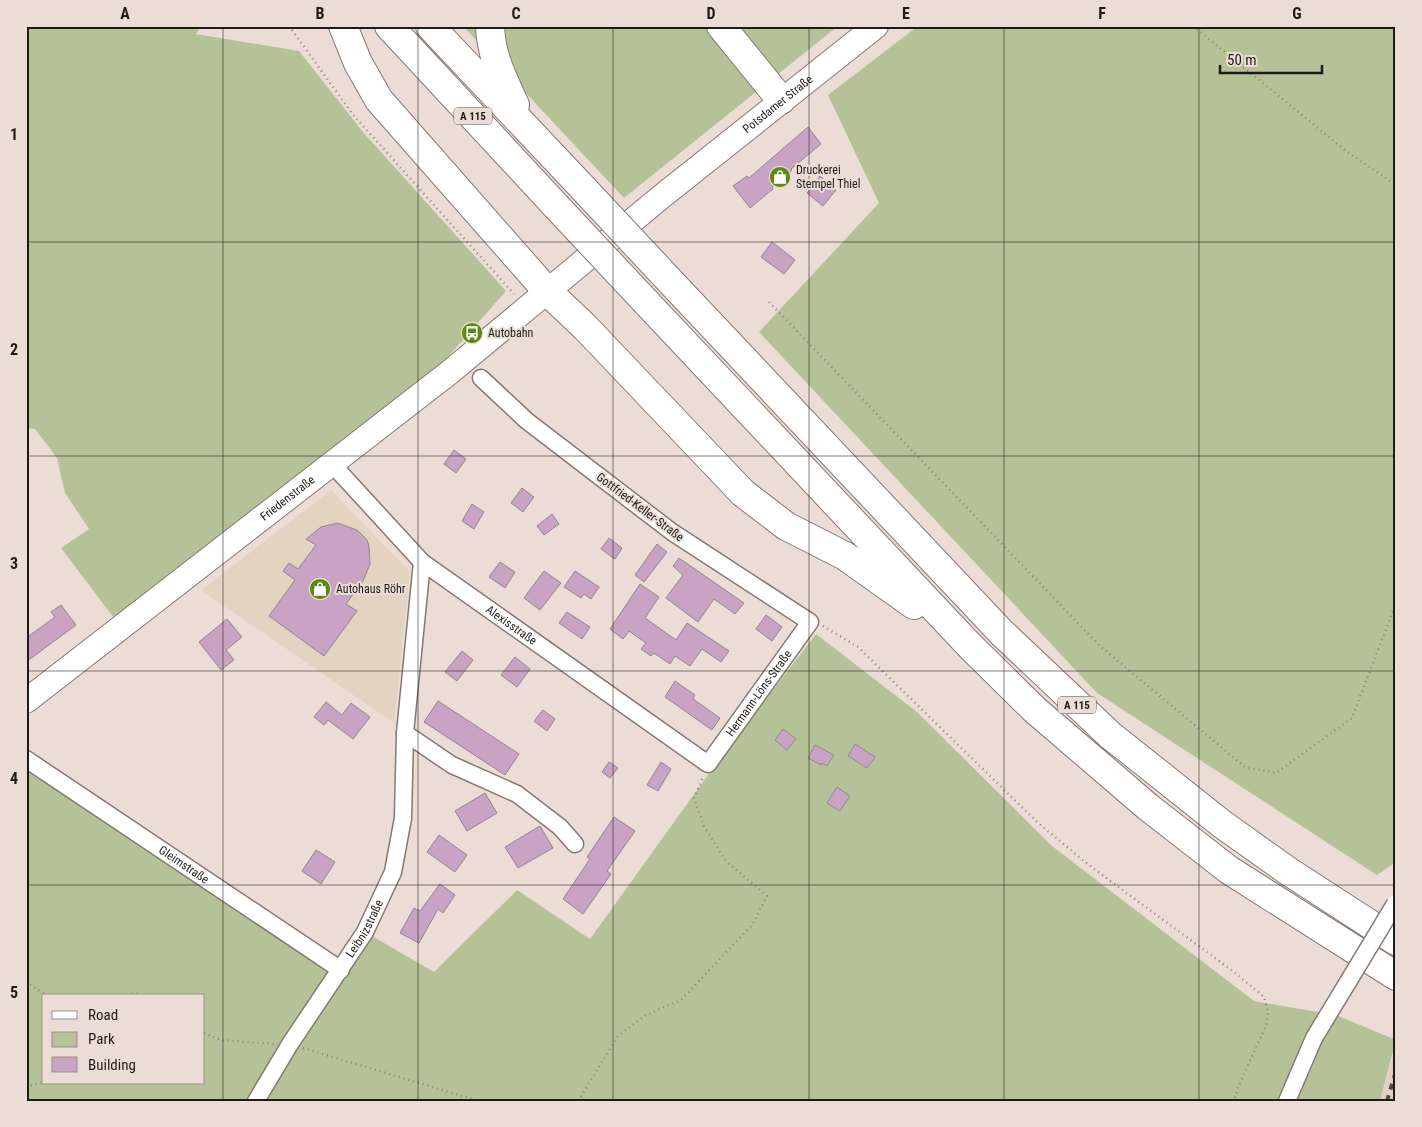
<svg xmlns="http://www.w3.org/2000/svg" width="1422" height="1127" font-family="'Roboto Condensed',sans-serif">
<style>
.commercial{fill:#e3d4c1}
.built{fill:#e4cfc3}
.green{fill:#b5c298;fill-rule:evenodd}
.building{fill:#c9a3c4;stroke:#91868f}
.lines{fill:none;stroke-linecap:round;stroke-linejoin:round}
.street-casing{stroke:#867971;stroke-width:19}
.secondary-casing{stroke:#867971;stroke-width:26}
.highway-casing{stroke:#867971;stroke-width:30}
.path{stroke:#8c827d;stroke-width:2.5;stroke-dasharray:1 4;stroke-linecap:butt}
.street{stroke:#fff;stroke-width:16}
.secondary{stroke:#fff;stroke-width:24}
.highway{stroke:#fff;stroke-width:28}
.rail{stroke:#4e4743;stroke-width:4;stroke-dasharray:6 6;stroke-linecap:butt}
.street-bridge-casing{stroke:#867971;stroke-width:19;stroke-linecap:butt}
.highway-bridge-casing{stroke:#867971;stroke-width:30;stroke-linecap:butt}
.street-bridge{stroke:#fff;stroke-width:16}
.highway-bridge{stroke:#fff;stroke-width:28}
.grid{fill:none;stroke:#201b18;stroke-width:1;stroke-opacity:0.55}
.labels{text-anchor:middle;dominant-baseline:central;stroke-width:4;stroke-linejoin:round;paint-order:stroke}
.shield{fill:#ebddd5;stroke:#5d5551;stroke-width:1}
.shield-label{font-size:11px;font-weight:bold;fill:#201b18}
.street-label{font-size:12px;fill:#201b18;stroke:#ebddd5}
.poi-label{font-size:12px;fill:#201b18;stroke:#ebddd5;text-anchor:start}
.neatline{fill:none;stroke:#201b18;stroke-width:2}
.grid-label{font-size:16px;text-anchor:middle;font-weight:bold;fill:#201b18}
</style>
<rect width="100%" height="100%" fill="#ebddd5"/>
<path class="commercial" d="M 331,490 L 410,572 L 394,723 L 201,590 Z"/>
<path class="built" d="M 1396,1046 L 1396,1101 L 1380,1101 Z"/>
<path class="green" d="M 26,26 L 201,26 L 196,34 L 299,51 L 363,132 L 506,291 L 423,385 L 114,618 L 61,548 L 89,529 L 65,493 L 57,458 L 35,429 L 26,428 Z
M 463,26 L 838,26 L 624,198 Z
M 918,26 L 1396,26 L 1396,862 L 1377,875 L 1097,693 L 759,332 L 879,203 L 828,95 Z
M 816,634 L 917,712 L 1052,846 L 1254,1001 L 1336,1015 L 1396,1040 L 1380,1101 L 26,1101 L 26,759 L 340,970 L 365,932 L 434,972 L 517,890 L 590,939 L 710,772 ZM 44,996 L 204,996 L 204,1083 L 44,1083 Z"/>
<path class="building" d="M 808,127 L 821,144 L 791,169 L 792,170 L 772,187 L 773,189 L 750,208 L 733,186 L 747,176 L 749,178 Z
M 820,176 L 836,190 L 823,206 L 807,193 Z
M 772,242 L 795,260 L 784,274 L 761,257 Z
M 454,450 L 466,459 L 456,473 L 444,464 Z
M 522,488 L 534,497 L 523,512 L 511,503 Z
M 472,504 L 484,512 L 474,529 L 462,521 Z
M 552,514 L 559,524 L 544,535 L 537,526 Z
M 337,523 L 357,530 L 367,540 L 369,546 L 370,564 L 363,581 L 346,604 L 357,611 L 324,656 L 269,616 L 295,580 L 283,571 L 289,563 L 298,569 L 316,545 L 306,539 L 321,527 Z
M 609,538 L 622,548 L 615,559 L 601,549 Z
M 657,544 L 667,552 L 644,582 L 635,575 Z
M 679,558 L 744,603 L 735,614 L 714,599 L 698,622 L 666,598 L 683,575 L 673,566 Z
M 500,562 L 515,572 L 505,588 L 489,577 Z
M 544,571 L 561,583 L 540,610 L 524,598 Z
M 575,571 L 599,587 L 591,599 L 584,594 L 581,598 L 564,587 Z
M 640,584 L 659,597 L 645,618 L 676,640 L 687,623 L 729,651 L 721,662 L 702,649 L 690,666 L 675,656 L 670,664 L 654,653 L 651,656 L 641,649 L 646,643 L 629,631 L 623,639 L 610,629 Z
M 61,605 L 76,625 L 26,662 L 26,638 L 55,617 L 51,612 Z
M 567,612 L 590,627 L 582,639 L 559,623 Z
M 766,615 L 782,627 L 772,641 L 756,629 Z
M 227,619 L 242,637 L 226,650 L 234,660 L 221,670 L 199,642 Z
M 462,651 L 473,660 L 457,681 L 445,672 Z
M 515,657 L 530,669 L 517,687 L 501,675 Z
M 675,681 L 695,695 L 693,699 L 720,718 L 712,730 L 665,697 Z
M 438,701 L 519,754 L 505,775 L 424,722 Z
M 326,702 L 342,715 L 351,703 L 370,717 L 353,739 L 328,720 L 324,725 L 314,717 Z
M 543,710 L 555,719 L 547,731 L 534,721 Z
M 783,729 L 796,739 L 787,750 L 775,740 Z
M 855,744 L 875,757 L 867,768 L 848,756 Z
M 815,745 L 834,755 L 827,766 L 822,763 L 821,765 L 808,758 Z
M 609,762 L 618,768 L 610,778 L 602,772 Z
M 661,762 L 671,769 L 658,791 L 647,785 Z
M 837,787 L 850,796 L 840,811 L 827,803 Z
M 485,793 L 497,813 L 467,831 L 455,811 Z
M 614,817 L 635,831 L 607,871 L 611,874 L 583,914 L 563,899 L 590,859 L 587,857 Z
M 540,826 L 553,848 L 518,868 L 505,847 Z
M 439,835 L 467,855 L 455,872 L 427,852 Z
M 316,850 L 335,862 L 321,884 L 302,871 Z
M 440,884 L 455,895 L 443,913 L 438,909 L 419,943 L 400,933 L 414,908 L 420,911 Z"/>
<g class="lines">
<g class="street-casing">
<g id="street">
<path id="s1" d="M 333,465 L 422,562 L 708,764 L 810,622 L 672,532 L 527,421 L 481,378"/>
<path d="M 405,733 L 452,765 L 517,794 L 560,827 L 575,844"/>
<path id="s2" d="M 26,759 L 341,970"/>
<path id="s3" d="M 256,1101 L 290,1044 L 365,932 L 393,872 L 403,818 L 405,733 L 422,562"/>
<path d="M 1287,1101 L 1314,1038 L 1348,982"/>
</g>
</g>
<g class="secondary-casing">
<g id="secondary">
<path id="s4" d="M 26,701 L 450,372 L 661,197 L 876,26"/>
</g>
</g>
<g class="highway-casing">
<path id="highway" d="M 343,26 L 358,63 L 379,100 L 547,291 L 585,327 L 743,493 L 786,526 L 845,556 L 914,605
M 389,26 L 556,206
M 430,26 L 582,187
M 490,26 C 491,56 503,79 515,105
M 721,26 L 781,100
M 669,280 L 1002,633 L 1110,735 L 1222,824 L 1288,871 L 1396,941
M 646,302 L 970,646 L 1035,710 L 1148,807 L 1229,870 L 1396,976"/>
</g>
<path class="path" d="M 289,26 L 354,116 L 514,294
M 1193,26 L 1346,151 L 1396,185
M 769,302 L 1100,646 L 1245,767 L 1276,773 L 1352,718 L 1396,603
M 823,626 L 858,647 L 1037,822 L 1090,866 L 1234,972 L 1264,997 L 1268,1012 L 1266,1026 L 1238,1087 L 1234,1101
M 26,982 L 47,996
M 117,996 L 136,993 L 142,996
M 204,1033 L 221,1040 L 274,1044
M 303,1048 L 479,1101
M 26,1087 L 44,1082
M 578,1101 L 618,1036 L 646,1015 L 681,1000 L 753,924 L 767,896 L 726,861 L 704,826 L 694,798 L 703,777"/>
<use href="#street" class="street"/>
<use href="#secondary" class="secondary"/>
<use href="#highway" class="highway"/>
<path class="rail" d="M 1387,1101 L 1396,1071"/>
<g class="street-bridge-casing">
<path id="street-bridge" d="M 1348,982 L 1395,904"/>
</g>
<g class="highway-bridge-casing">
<path id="highway-bridge" d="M 582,187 L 669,280
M 556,206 L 646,302"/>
</g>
<use href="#street-bridge" class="street-bridge"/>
<use href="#highway-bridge" class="highway-bridge"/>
</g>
<path class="grid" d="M 223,26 L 223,1101M 418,26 L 418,1101M 613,26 L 613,1101M 809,26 L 809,1101M 1004,26 L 1004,1101M 1199,26 L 1199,1101M 26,242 L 1396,242M 26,456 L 1396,456M 26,671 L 1396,671M 26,885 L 1396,885"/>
<defs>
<g id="shop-disc" transform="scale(1.125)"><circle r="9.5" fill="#608914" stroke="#ebddd5"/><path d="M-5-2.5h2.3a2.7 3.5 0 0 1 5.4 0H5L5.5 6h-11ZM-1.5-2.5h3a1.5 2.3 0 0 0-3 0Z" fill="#fff"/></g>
<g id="bus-disc" transform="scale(1.125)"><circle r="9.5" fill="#608914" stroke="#ebddd5"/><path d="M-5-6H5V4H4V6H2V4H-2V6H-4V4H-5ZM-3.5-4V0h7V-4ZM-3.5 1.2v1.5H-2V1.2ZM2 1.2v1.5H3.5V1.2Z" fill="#fff"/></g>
</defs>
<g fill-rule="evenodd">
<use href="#shop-disc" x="780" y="177"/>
<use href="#bus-disc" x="472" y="333"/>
<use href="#shop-disc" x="320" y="589"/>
</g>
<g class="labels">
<g class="shield">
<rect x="454" y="107.5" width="38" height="17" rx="4"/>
<rect x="1058" y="696.5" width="38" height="17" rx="4"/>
</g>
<g class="shield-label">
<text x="473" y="116">A 115</text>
<text x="1077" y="705">A 115</text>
</g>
<g class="street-label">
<text stroke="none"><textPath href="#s4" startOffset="960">Potsdamer Straße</textPath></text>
<text stroke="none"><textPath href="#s4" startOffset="331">Friedenstraße</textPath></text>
<text transform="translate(640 507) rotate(37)">Gottfried-Keller-Straße</text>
<text stroke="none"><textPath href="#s1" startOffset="241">Alexisstraße</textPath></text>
<text stroke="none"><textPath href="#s1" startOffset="569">Hermann-Löns-Straße</textPath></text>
<text stroke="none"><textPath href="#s2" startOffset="190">Gleimstraße</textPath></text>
<text stroke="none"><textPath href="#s3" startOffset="204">Leibnizstraße</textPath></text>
</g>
<g class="poi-label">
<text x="796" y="170">Druckerei<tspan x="796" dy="14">Stempel Thiel</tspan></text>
<text x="488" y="333">Autobahn</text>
<text x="336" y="589">Autohaus Röhr</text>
</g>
</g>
<rect width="1422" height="1127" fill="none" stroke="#ebddd5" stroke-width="55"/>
<rect x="42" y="994" width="162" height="90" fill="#ebddd5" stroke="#9a8f89"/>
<rect x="52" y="1011" width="25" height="8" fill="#ffffff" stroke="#9a8f89"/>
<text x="88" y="1020" font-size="15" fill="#201b18">Road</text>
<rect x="52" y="1032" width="25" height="15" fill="#b5c298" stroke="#9a8f89"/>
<text x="88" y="1044" font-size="15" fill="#201b18">Park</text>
<rect x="52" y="1057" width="25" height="15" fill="#c9a3c4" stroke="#9a8f89"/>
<text x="88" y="1070" font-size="15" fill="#201b18">Building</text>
<path d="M1220 65v8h102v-8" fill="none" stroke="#201b18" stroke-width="2.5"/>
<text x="1227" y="65" font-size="15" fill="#201b18" stroke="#ebddd5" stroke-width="4" paint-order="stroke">50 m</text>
<rect x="28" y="28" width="1366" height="1072" class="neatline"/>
<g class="grid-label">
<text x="125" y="19">A</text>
<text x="320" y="19">B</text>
<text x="516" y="19">C</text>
<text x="711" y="19">D</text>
<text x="906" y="19">E</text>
<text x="1102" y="19">F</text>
<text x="1297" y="19">G</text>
<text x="14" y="140">1</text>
<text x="14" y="355">2</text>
<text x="14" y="569">3</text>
<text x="14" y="784">4</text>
<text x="14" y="998">5</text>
</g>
</svg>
